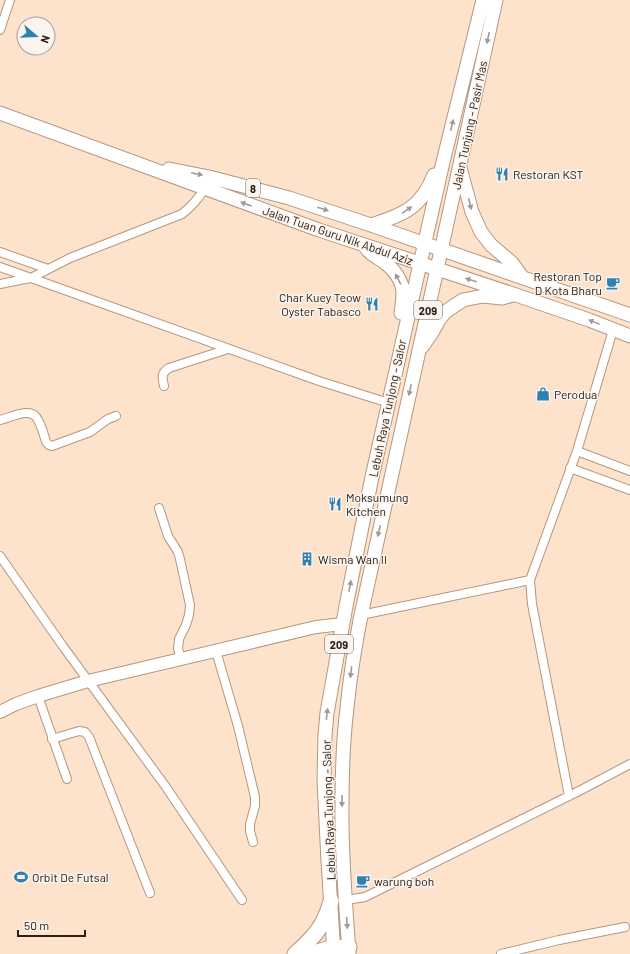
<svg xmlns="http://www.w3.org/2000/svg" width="630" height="954" font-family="Barlow,sans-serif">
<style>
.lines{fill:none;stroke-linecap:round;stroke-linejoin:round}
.street-casing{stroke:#b6967d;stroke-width:10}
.secondary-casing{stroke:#b6967d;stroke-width:14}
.primary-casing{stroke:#b6967d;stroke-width:15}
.highway-casing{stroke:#b6967d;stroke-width:17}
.street{stroke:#fff;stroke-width:8}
.secondary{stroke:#fff;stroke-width:12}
.primary{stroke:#fff;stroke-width:13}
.highway{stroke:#fff;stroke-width:15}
.oneway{fill:#a09b96}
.labels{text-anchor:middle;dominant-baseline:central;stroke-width:3;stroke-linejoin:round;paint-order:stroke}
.shield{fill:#faf3ee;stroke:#6a5f57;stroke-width:1}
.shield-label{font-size:11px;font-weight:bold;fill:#2d2016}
.street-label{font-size:12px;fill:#2d2016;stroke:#faf3ee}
.poi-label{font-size:12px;fill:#2d2016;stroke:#faf3ee;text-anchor:start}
</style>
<rect width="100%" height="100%" fill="#fde2cc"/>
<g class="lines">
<g class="street-casing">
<path id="street" d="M 0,30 L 10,0
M 204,189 C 198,200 192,206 182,214 L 70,258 L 31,278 L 319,381 L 389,403
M 0,252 L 48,269
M 0,267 L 31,278
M 0,284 L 30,278
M 164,386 C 162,377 161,373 169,368 L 228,349
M 0,420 C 12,417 32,406 38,420 C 42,427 44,435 46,442 L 49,445 L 52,446 L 90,432 L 108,419 L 116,416
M 577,451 L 630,471
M 570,468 L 630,490
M 159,508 L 168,536 L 178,552 L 180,559 L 190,605 L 189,615 L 186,625 L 179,639 L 178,649 L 181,658
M 0,556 L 62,645 L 166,787 L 242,900
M 361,615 L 530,580
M 216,651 L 238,726 L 255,797 L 255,806 L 250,824 L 250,831 L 253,842
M 38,696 L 67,779
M 52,739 L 79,731 L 85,732 L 89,737 L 150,893
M 569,796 L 532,604 L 530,580 L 577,451 L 613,330
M 346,900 L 359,898 L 365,897 L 581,790 L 630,764
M 501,954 L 559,940 L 625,927"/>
</g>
<g class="secondary-casing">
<path id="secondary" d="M 0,712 L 16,704 L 38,696 L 88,681 L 316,627 L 343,624"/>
</g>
<g class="primary-casing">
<path id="primary" d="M 0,113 L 319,230 L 516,295 L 589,320 L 630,336
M 460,168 L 472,212 L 481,232 L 491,245 L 512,263 L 523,278
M 169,169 L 209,177 L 289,198 L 371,225 L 630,315
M 371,225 C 403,215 421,208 434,175
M 366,248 C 371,255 377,257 384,262 C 393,268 403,281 403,293 C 403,300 402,306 401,313
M 422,347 L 433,331 L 439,320 L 445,312 L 463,300 L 483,296 L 502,298 L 513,295
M 334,954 L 328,861 L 324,781 L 325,735 L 327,713 L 346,606 L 372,477 L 443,162 L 483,0
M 349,954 C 346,905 341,855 342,805 C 342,773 343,740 347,708 C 350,677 355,646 361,615 L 496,0"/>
</g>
<g class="highway-casing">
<path id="highway" d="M 295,954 C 314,937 324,927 331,901
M 311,954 L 327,949 L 349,947"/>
</g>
<use href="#street" class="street"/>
<use href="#secondary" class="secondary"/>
<use href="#primary" class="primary"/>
<use href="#highway" class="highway"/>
</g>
<defs><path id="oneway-solid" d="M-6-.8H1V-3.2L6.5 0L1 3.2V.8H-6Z"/></defs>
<g class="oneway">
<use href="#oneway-solid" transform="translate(488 38) rotate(102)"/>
<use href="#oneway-solid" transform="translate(452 125) rotate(-76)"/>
<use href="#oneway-solid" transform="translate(197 174) rotate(12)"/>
<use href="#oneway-solid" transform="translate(246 204) rotate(-160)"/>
<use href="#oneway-solid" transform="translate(470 204) rotate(76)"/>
<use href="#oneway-solid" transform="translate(323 209) rotate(18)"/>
<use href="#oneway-solid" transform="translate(407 210) rotate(-34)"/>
<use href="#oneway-solid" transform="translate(398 279) rotate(-118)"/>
<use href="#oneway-solid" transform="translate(471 280) rotate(-162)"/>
<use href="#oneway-solid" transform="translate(594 322) rotate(-158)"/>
<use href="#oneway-solid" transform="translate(410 390) rotate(102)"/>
<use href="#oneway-solid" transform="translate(379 531) rotate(103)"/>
<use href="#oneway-solid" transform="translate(350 586) rotate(-79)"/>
<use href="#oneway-solid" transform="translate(351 672) rotate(97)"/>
<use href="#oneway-solid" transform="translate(327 714) rotate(-83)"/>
<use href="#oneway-solid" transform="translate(342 801) rotate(91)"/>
<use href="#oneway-solid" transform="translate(347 923) rotate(86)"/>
</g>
<defs>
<g id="restaurant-bare" transform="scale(1.08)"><path d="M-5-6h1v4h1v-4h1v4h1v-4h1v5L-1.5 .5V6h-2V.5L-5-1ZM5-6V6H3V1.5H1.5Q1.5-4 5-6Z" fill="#3080b1" stroke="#faf3ee" stroke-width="2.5" paint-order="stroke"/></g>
<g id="cafe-bare" transform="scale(1.08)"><path d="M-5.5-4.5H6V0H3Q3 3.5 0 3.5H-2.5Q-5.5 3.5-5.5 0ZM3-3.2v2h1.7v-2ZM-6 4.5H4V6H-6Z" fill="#3080b1" stroke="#faf3ee" stroke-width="2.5" paint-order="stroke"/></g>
<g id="shop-bare" transform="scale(1.08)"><path d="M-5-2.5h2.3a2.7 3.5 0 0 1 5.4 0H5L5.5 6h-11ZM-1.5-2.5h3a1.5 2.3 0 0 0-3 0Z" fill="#3080b1" stroke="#faf3ee" stroke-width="2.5" paint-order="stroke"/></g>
<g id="building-bare" transform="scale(1.08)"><path d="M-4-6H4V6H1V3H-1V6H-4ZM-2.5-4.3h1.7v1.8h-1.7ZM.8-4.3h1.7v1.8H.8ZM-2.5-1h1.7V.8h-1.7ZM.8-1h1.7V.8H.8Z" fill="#3080b1" stroke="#faf3ee" stroke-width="2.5" paint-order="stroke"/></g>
<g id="stadium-bare" transform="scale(1.08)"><path d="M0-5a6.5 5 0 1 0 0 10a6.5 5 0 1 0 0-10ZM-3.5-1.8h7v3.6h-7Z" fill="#3080b1" stroke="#faf3ee" stroke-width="2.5" paint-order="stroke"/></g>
</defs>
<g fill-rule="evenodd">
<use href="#restaurant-bare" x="502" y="174"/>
<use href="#cafe-bare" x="613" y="283"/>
<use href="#restaurant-bare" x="372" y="304"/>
<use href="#shop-bare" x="543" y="394"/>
<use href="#restaurant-bare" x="335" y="504"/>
<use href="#building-bare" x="307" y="559"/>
<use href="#stadium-bare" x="21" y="877"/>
<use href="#cafe-bare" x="363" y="881"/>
</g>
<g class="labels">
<g class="shield">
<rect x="246" y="179" width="14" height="18" rx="3"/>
<rect x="414" y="301" width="28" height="18" rx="3"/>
<rect x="325" y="635" width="28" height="18" rx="3"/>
</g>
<g class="shield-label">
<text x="253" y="188">8</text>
<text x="428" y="310">209</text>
<text x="339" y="644">209</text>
</g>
<g class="street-label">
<text transform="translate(469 125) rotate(-78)">Jalan Tunjung - Pasir Mas</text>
<text transform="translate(338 235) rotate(19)">Jalan Tuan Guru Nik Abdul Aziz</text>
<text transform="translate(387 408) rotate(-78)">Lebuh Raya Tunjong - Salor</text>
<text transform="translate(328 810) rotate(-92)">Lebuh Raya Tunjong - Salor</text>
</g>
<g class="poi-label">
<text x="513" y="174">Restoran KST</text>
<text x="602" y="276" text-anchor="end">Restoran Top<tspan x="602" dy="14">D Kota Bharu</tspan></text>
<text x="361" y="297" text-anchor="end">Char Kuey Teow<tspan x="361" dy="14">Oyster Tabasco</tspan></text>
<text x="554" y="394">Perodua</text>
<text x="346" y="497">Moksumung<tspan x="346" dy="14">Kitchen</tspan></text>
<text x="318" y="559">Wisma Wan II</text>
<text x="32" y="877">Orbit De Futsal</text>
<text x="374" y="881">warung boh</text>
</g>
</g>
<g transform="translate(36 36) rotate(109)"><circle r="19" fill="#faf3ee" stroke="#a89f98"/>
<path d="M0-3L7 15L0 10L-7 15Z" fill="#3080b1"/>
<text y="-6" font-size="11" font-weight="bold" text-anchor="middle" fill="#2d2016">N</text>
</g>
<path d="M18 930v6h67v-6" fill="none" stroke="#2d2016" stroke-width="2"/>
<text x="24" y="930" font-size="12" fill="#2d2016" stroke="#faf3ee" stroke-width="3" paint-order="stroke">50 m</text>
</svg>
